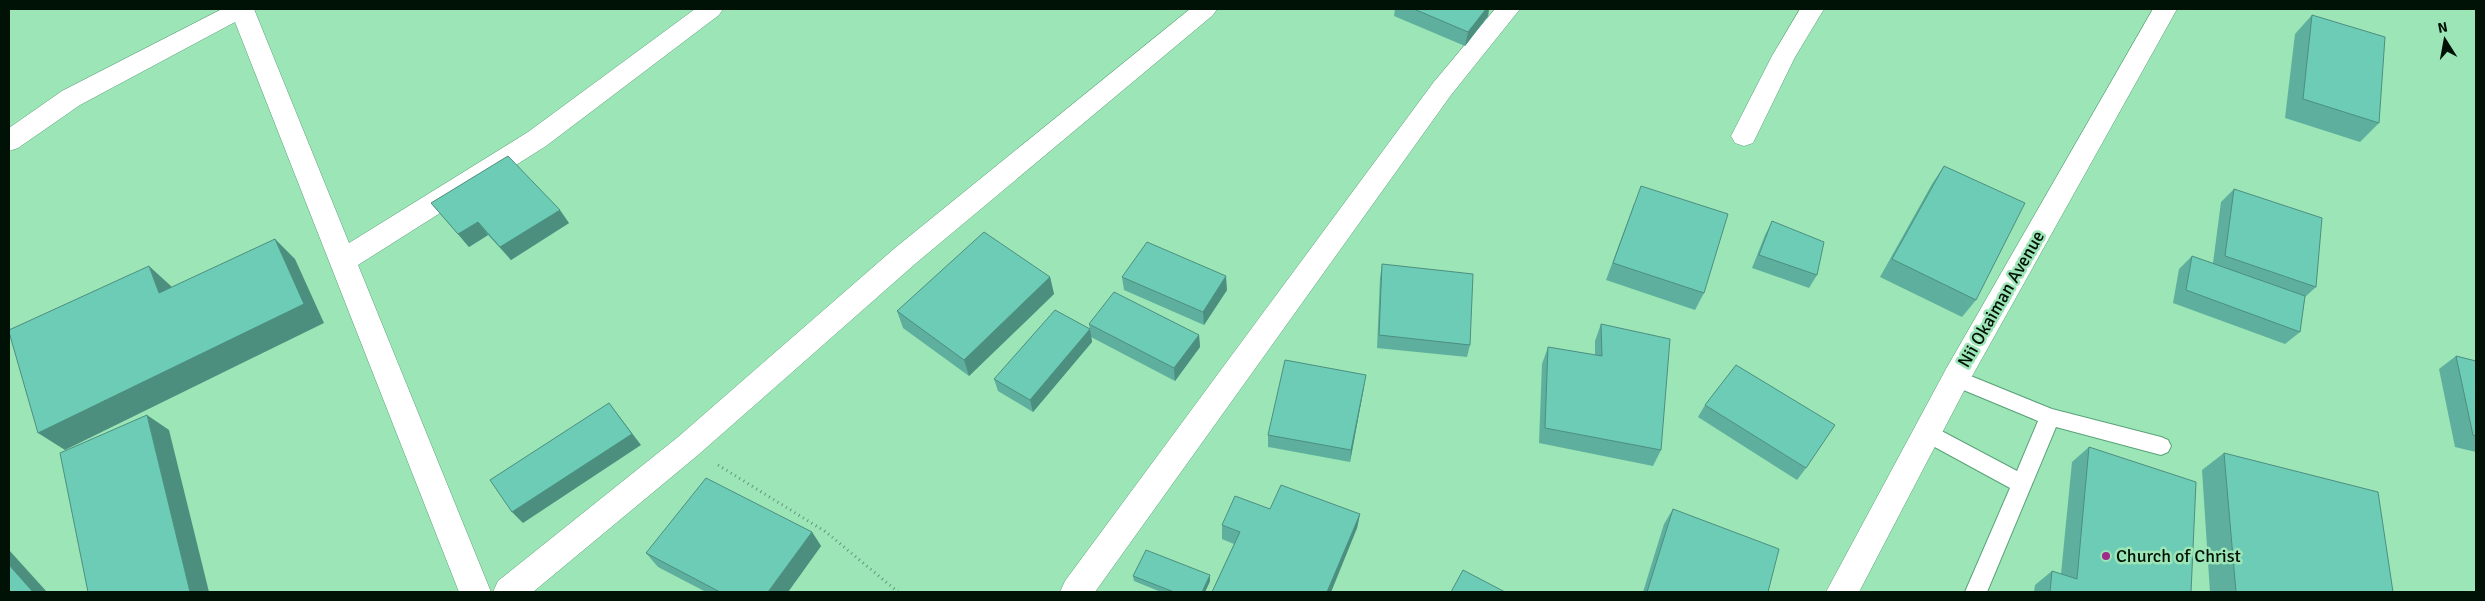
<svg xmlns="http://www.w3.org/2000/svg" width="2485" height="601" font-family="Signika,sans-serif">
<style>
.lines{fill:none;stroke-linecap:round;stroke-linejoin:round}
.service-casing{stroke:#5aa278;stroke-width:2}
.minor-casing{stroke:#5aa278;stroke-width:1}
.tertiary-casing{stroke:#5aa278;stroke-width:1}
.path{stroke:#629776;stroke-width:3;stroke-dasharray:1 4;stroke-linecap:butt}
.service{fill:#fff;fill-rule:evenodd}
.minor{fill:#fff;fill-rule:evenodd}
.tertiary{fill:#fff;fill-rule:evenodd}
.wall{fill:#5eaf9d}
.shaded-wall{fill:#4c8f7f}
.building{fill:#6dccb6;stroke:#4c8f7f}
.poi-dot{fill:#9e2c88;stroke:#9be5b7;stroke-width:2}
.labels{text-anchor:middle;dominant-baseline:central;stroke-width:5;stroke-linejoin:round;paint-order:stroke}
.street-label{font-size:18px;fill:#001106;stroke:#9be5b7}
.poi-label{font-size:18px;fill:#001106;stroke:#9be5b7;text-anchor:start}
</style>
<rect width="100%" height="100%" fill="#9be5b7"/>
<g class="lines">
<g class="service-casing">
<path id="service" d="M 1956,370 L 2052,409 L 2161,437 L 2168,440 L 2171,446 L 2168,452 L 2161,455 L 2056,427 L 1987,592 L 1965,592 L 2010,488 L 1920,439 L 1917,433 L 1920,427 L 1927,424 L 1934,427 L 2017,471 L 2038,421 L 1949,384 L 1946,378 L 1949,372 Z"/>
</g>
<g class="minor-casing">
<path id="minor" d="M 222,9 L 254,9 L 349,243 L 528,132 L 695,9 L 723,9 L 719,15 L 546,146 L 358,265 L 491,592 L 459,592 L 235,22 L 80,105 L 18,148 L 9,151 L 9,128 L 62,91 Z
M 1190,9 L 1217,9 L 1213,15 L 915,264 L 698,455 L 533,592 L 493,592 L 498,581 L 678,437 L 895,248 Z
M 1495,9 L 1520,9 L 1451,95 L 1095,592 L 1060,592 L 1065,581 L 1433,83 Z
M 1800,9 L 1824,9 L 1795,57 L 1753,143 L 1744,146 L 1735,143 L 1731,136 L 1772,56 Z"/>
</g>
<g class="tertiary-casing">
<path id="tertiary" d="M 2153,9 L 2177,9 L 1966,387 L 1859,592 L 1826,592 L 1946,369 Z"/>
</g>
<path class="path" d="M 718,465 L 826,532 L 898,592"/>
<use href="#service" class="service"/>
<use href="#minor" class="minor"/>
<use href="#tertiary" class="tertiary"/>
</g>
<path class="wall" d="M 1395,9 L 1489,9 L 1488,16 L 1465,46 L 1394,16 Z
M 2312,15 L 2379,123 L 2360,142 L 2285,118 L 2295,34 Z
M 1944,166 L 1976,300 L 1962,317 L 1880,277 L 1932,184 Z
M 2234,189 L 2316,287 L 2305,297 L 2300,332 L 2285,344 L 2173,303 L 2179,269 L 2192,256 L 2213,263 L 2221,202 Z
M 431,203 L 569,223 L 511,260 L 488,235 L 469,247 Z
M 1634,204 L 1704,293 L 1695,310 L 1606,280 Z
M 1772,221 L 1817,275 L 1809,288 L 1752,268 L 1765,235 Z
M 1382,264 L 1470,345 L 1467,357 L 1377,348 L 1380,278 Z
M 1050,277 L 1054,294 L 969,376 L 903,328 L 897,311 Z
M 1122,277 L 1227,290 L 1204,325 L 1124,290 Z
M 1089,324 L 1199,335 L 1200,347 L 1175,381 L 1091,337 Z
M 1601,324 L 1661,450 L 1653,466 L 1539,443 L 1542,364 L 1548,347 L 1595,355 L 1595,341 Z
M 1090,329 L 1092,342 L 1033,412 L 998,391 L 994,379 Z
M 2456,356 L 2476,361 L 2476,452 L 2455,447 L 2439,369 Z
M 1364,387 L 1350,462 L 1268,447 L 1268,435 Z
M 1705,405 L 1806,468 L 1797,480 L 1698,417 Z
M 2089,447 L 2191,592 L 2034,592 L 2035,585 L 2052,571 L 2061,574 L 2072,462 Z
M 2224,453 L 2393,592 L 2210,592 L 2202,470 Z
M 1270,509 L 1360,514 L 1357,528 L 1331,592 L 1212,592 L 1234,544 L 1222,539 L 1222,525 Z
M 1673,509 L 1768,592 L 1643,592 L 1664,524 Z
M 812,532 L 821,546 L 788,592 L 706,592 L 658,567 L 646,553 Z
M 1133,576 L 1210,581 L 1205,592 L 1161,592 L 1134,581 Z"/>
<path class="shaded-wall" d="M 1486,9 L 1489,9 L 1488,16 L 1465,46 L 1468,32 Z
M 560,210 L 569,223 L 511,260 L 500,247 Z
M 478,222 L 488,235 L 469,247 L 458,234 Z
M 275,239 L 295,259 L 324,323 L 65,450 L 38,433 Z
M 149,266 L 171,286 L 182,313 L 159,293 Z
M 1226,276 L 1227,290 L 1204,325 L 1203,312 Z
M 1050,277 L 1054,294 L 969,376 L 964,360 Z
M 1090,329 L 1092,342 L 1033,412 L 1030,400 Z
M 1199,335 L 1200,347 L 1175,381 L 1174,368 Z
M 1366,375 L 1364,387 L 1350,462 L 1351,450 Z
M 609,403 L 641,445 L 523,523 L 512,512 Z
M 147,415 L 169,430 L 209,592 L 190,592 Z
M 1360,514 L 1357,528 L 1331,592 L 1327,592 Z
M 812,532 L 821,546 L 788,592 L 768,592 Z
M 9,550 L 47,592 L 33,592 L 9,565 Z
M 1210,575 L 1210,581 L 1205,592 L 1202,592 Z"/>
<path class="building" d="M 1414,9 L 1486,9 L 1468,32 Z
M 2312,15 L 2385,37 L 2379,123 L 2303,99 Z
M 508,156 L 560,210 L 500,247 L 478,222 L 458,234 L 431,203 Z
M 1944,166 L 2025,203 L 1976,300 L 1892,259 Z
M 1641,186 L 1728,214 L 1704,293 L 1613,263 Z
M 2234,189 L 2322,218 L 2316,287 L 2225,256 Z
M 1772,221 L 1824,242 L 1817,275 L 1759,255 Z
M 984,232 L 1050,277 L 964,360 L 897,311 Z
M 275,239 L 304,304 L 38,433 L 9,332 L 9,330 L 149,266 L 159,293 Z
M 1147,242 L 1226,276 L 1203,312 L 1122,277 Z
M 2192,256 L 2305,296 L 2300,332 L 2186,290 Z
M 1382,264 L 1473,274 L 1470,345 L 1379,335 Z
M 1114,292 L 1199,335 L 1174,368 L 1089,324 Z
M 1055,310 L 1090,329 L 1030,400 L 994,379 Z
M 1601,324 L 1670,339 L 1661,450 L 1545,428 L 1548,347 L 1602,356 Z
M 2456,356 L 2476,361 L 2476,436 L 2473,435 Z
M 1285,360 L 1366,375 L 1351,450 L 1268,435 Z
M 1736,365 L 1835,425 L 1806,468 L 1705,405 Z
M 609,403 L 632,434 L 512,512 L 490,480 Z
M 147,415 L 190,592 L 88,592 L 60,453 Z
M 2089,447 L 2196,482 L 2191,592 L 2050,592 L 2052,571 L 2077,579 Z
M 2224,453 L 2378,492 L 2393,592 L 2236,592 Z
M 706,478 L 812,532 L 768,592 L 720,592 L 646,553 Z
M 1281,485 L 1360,514 L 1327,592 L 1212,592 L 1240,532 L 1222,525 L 1235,496 L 1270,509 Z
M 1673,509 L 1779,549 L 1768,592 L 1647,592 Z
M 1146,550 L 1210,575 L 1202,592 L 1174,592 L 1133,576 Z
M 9,565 L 33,592 L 9,592 Z
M 1463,570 L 1505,592 L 1451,592 Z"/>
<circle class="poi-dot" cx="2106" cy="556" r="5"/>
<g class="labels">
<g class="street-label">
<text transform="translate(2001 299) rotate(-60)">Nii Okaiman Avenue</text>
</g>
<g class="poi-label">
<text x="2116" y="556">Church of Christ</text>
</g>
</g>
<rect width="2485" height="601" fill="none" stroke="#001106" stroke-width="20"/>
<g transform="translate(2445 40) rotate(349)" stroke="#9be5b7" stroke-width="4" paint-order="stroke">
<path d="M0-4L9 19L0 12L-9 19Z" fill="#001106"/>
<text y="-8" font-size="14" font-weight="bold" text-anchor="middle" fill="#001106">N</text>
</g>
</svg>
